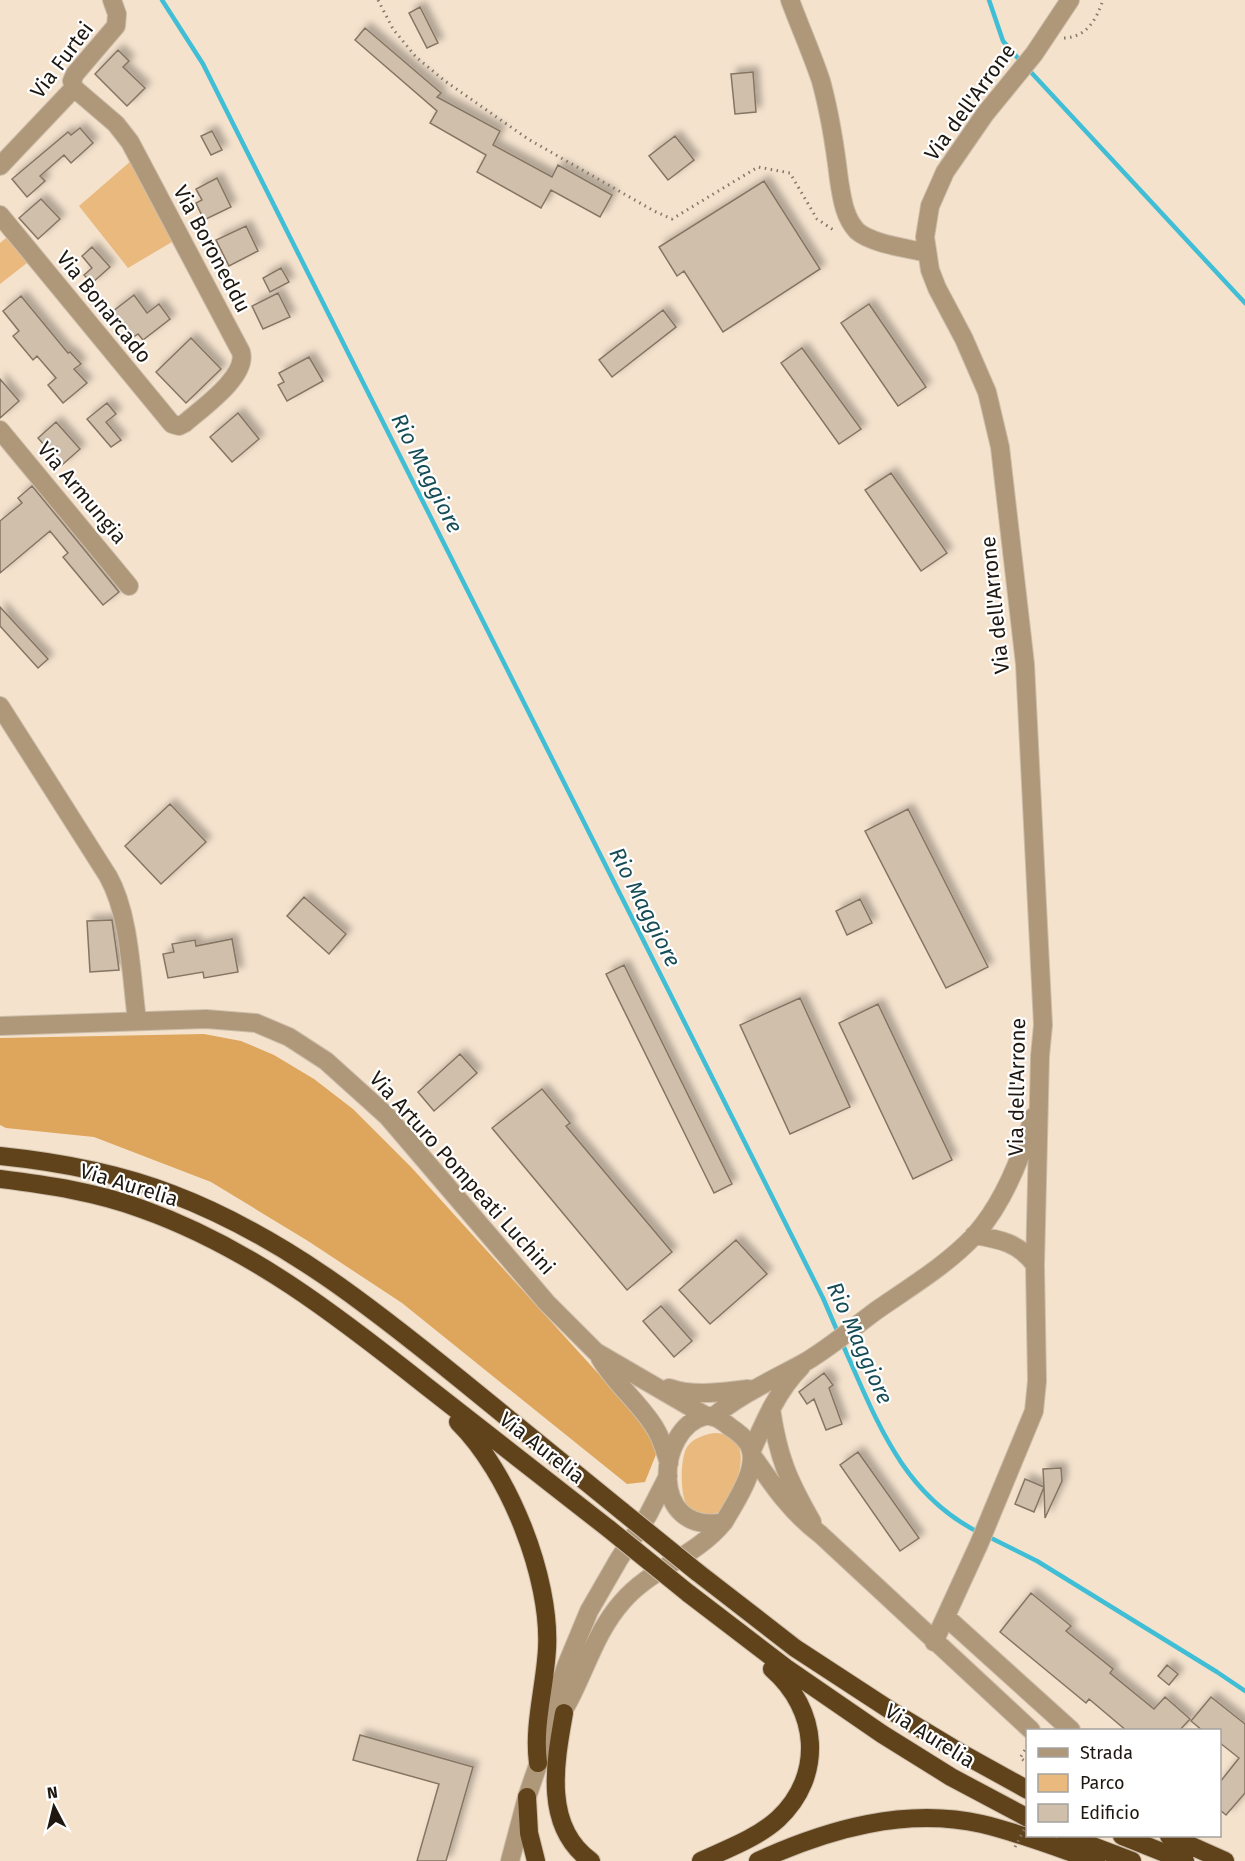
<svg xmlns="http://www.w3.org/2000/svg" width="1245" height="1861" font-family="'Fira Sans',sans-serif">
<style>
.green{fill:#e9b97d}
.forest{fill:#dea65c}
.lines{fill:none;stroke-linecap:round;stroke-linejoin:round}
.stream{stroke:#3fbed5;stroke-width:4.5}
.building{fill:#d0bfab;stroke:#857563;stroke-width:1.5;filter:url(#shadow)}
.minor-casing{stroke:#cdbeab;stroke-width:20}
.highway-casing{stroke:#cdbeab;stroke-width:20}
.path{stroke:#83786a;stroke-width:3;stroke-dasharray:1.5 4.5;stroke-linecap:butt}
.minor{stroke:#af9779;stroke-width:18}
.highway{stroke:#60431b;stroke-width:18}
.highway-bridge-casing{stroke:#cdbeab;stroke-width:20;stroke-linecap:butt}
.path-bridge{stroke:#83786a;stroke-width:3;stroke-dasharray:1.5 4.5;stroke-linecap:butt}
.highway-bridge{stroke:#60431b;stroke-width:18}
.labels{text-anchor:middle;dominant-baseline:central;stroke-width:4.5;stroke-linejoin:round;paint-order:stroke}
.street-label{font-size:21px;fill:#1e1810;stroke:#fff}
.water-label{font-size:22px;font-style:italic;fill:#164c55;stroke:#fff}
</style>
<defs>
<filter id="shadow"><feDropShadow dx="5.5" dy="-5.5" stdDeviation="3" flood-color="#0004"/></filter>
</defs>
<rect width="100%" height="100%" fill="#f4e2cd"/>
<path class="green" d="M 132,160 L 177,239 L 128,268 L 79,206 Z
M 6,238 L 27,263 L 0,284 L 0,243 Z
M 715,1433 C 744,1434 744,1458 737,1480 C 732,1496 728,1516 707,1514 C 702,1513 695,1512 690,1509 C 679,1501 680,1458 687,1447 C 692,1439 705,1434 715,1433 Z"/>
<path class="forest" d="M 204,1034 L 241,1041 L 274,1055 L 314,1079 L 353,1109 L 411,1167 L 643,1423 L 657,1452 L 645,1482 L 627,1484 L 402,1303 L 308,1241 L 211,1182 L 94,1137 L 6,1128 L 0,1125 L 0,1038 Z"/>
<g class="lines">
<path class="stream" d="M 162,0 L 203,64 L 823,1298 L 839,1335
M 989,0 L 1003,41 L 1022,63
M 1028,69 L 1245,303
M 842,1343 C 876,1418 901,1494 980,1533
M 987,1536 L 1037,1561 L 1217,1672 L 1245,1691"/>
</g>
<path class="building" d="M 420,7 L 438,43 L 427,48 L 409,13 Z
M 365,28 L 441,93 L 437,97 L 500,131 L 493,145 L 552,177 L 558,165 L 612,195 L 600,217 L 551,190 L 541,208 L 477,172 L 486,155 L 430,123 L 437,111 L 355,40 Z
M 118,50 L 129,61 L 123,67 L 145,88 L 127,106 L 95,74 Z
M 753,72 L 756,112 L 735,114 L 731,74 Z
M 80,128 L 93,143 L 71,163 L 64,155 L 40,176 L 45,181 L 27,197 L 12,179 L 68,132 L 71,135 Z
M 212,131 L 222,150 L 211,155 L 201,136 Z
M 675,136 L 694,160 L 668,180 L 649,156 Z
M 217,178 L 231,207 L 204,220 L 196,203 L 202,200 L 196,189 Z
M 764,181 L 820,269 L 723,332 L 684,271 L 677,276 L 659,247 Z
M 41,199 L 60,219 L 38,239 L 19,218 Z
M 246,226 L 258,251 L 229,266 L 216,240 Z
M 92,247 L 110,267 L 92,283 L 84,275 L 92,268 L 82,256 Z
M 281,268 L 289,282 L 270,292 L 263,278 Z
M 278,293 L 290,317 L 263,329 L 252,306 Z
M 134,295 L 147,313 L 159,304 L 170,319 L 143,340 L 138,334 L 132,338 L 112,312 Z
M 21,296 L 68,353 L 70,352 L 81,364 L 74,369 L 87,383 L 63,403 L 48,385 L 56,378 L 37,356 L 33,360 L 13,336 L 19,331 L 3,311 Z
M 869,304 L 926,387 L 898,406 L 841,323 Z
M 663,310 L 676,327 L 612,377 L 599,360 Z
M 191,338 L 221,369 L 186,403 L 156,372 Z
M 802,348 L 861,429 L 839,444 L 781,363 Z
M 309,357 L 323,381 L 287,401 L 278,385 L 284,382 L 279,373 Z
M 0,379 L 19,401 L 0,418 Z
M 107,403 L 116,414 L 106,422 L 121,440 L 111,447 L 87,419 Z
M 238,413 L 259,439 L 232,462 L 210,437 Z
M 56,422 L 80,449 L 62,465 L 38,438 Z
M 891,473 L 947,553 L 921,571 L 865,490 Z
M 32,486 L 119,592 L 103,605 L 63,557 L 68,553 L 50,531 L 0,573 L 0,521 L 22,503 L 18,498 Z
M 0,607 L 48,659 L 38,668 L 0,626 Z
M 170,804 L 206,842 L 161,884 L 125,846 Z
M 908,809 L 988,967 L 946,988 L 865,831 Z
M 304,897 L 346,934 L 329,954 L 287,916 Z
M 860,899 L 872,923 L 847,935 L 836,911 Z
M 112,920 L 119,970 L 90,972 L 87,921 Z
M 232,939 L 238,972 L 204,978 L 203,972 L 168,978 L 163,954 L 174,952 L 172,944 L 195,940 L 196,946 Z
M 624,965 L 732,1184 L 714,1193 L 606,974 Z
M 800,998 L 850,1107 L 790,1134 L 740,1025 Z
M 878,1004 L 952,1160 L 913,1179 L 839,1023 Z
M 460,1054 L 477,1073 L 434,1111 L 418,1092 Z
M 542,1089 L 570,1123 L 566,1126 L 672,1252 L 627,1290 L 492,1128 Z
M 736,1240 L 767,1274 L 710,1324 L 679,1290 Z
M 661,1306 L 692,1341 L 674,1357 L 643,1321 Z
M 824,1373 L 833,1385 L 829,1388 L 842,1424 L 826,1430 L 814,1399 L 807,1404 L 799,1392 Z
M 858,1452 L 919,1538 L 900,1551 L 840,1465 Z
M 1061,1468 L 1062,1481 L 1045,1518 L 1044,1487 L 1034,1512 L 1015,1504 L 1025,1479 L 1044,1487 L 1043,1469 Z
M 1031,1593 L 1071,1626 L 1066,1631 L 1113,1669 L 1110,1673 L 1154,1709 L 1165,1697 L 1190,1719 L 1179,1731 L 1127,1731 L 1089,1699 L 1086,1703 L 1000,1632 Z
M 1167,1665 L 1178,1674 L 1169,1685 L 1158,1676 Z
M 1211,1697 L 1245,1724 L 1245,1793 L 1226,1815 L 1220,1810 L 1220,1782 L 1239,1758 L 1220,1743 L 1220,1731 L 1203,1731 L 1191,1721 Z
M 360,1735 L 473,1767 L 446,1861 L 417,1861 L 439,1784 L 353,1760 Z"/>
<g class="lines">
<g class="minor-casing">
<path id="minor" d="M 790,0 C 800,27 812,54 821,81 C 830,114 835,146 839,180 C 842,198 844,217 857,231 C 872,244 907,248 927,253
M 0,166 L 74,88 L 72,81 L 75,74 L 116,26 L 117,14 L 112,0
M 0,215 L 172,424 L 179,426 L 185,423 C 202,408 248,376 241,352 L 130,142 L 116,124 L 74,88
M 0,430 L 129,586
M 0,706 L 108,876 C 130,915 131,975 137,1020
M 0,1026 L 206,1019 L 256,1023 L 289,1037 L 326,1061 L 387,1116 L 547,1303 L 596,1352 L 706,1416
M 974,1235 C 999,1239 1020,1243 1035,1265
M 600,1358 C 615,1384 640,1403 655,1428 C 662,1439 665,1451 669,1463
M 669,1388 C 695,1397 721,1392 748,1389
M 771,1409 C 778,1457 788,1480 812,1522
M 713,1417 C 742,1393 775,1379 807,1361 C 832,1346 854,1327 877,1310 C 910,1287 947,1265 975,1235 C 1004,1202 1021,1159 1033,1117
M 752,1450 C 765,1420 778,1390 801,1367
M 754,1458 C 774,1487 792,1513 820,1534 L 1031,1730
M 946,1617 L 1071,1730
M 934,1642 L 979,1544 L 1034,1411 L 1037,1381 L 1035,1265 L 1040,1056 L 1043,1025 L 1025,664 L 1000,447 L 987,392 L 964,339 L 937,288 L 930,270 L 925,237 L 930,206 L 945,172 L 985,114 L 1034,54 L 1070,0
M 550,1730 C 581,1692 589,1639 622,1602 C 651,1568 695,1557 723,1523 L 724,1522 C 735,1502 763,1464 747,1442 C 743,1436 736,1431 730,1427 C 724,1422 714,1414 705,1416 C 656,1428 648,1537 724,1522
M 510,1861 L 527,1797 L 550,1730 L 551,1710 L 567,1664 L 589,1611 L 619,1559 L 648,1515 L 668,1476"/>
</g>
<g class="highway-casing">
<path id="highway" d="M 0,1156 C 58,1162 118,1173 172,1194 C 282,1236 371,1307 461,1380 C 515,1424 569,1468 623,1512
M 0,1179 C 48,1185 96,1192 142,1209 C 249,1247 338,1316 426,1386 C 487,1433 548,1481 609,1529
M 458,1422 C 509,1472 551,1578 547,1649 C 545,1687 533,1725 538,1763
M 697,1572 L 795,1648 L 893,1712 L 961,1753 L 1028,1790
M 688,1593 L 786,1668 L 882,1734 L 951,1777 L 1028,1818
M 564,1713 C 555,1763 543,1827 591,1861
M 527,1797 L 529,1833 L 536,1861
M 1066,1836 L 1132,1861
M 1122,1836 L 1185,1861
M 1169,1836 L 1225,1861
M 701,1861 C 727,1849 757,1838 778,1819 C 825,1775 818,1709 772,1669
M 758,1861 C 828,1829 905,1807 982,1824 C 1020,1833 1058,1848 1096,1861"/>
</g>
<path class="path" d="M 378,0 L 393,29 L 416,57 L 445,81 L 528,139 L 654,211 L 672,219 L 758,167 L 790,173 L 817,219 L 835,231
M 1064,38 C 1087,37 1096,20 1103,0
M 1028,1745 L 1020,1758 L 1028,1763"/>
<use href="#minor" class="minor"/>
<use href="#highway" class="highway"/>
<g class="highway-bridge-casing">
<path id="highway-bridge" d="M 623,1512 L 697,1572
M 609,1529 L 688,1593"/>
</g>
<path class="path-bridge" d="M 1015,1847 L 1028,1822"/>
<use href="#highway-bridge" class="highway-bridge"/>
</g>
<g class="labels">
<g class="street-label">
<text transform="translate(62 60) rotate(-53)">Via Furtei</text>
<text transform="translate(970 102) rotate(-54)">Via dell'Arrone</text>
<text transform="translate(212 249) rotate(62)">Via Boroneddu</text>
<text transform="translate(104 307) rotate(51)">Via Bonarcado</text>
<text transform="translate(82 493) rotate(50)">Via Armungia</text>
<text transform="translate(995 605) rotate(-96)">Via dell'Arrone</text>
<text transform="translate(1017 1087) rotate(-89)">Via dell'Arrone</text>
<text transform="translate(462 1173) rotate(48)">Via Arturo Pompeati Luchini</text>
<text transform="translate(129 1185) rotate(17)">Via Aurelia</text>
<text transform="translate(542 1448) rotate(38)">Via Aurelia</text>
<text transform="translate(930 1736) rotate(32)">Via Aurelia</text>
</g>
<g class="water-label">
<text transform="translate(427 473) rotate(63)">Rio Maggiore</text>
<text transform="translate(645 907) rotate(63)">Rio Maggiore</text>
<text transform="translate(860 1343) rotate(66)">Rio Maggiore</text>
</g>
</g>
<rect x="1026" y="1729" width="195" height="108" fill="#ffffff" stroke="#a5a39f" stroke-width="1.5"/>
<rect x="1038" y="1748" width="30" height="9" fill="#af9779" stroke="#a5a39f" stroke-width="1.5"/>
<text x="1080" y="1759" font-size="18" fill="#1e1810">Strada</text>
<rect x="1038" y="1774" width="30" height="18" fill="#e9b97d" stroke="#a5a39f" stroke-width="1.5"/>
<text x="1080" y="1789" font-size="18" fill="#1e1810">Parco</text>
<rect x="1038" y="1804" width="30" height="18" fill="#d0bfab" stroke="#a5a39f" stroke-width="1.5"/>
<text x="1080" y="1819" font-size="18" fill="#1e1810">Edificio</text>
<g transform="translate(54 1807) rotate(353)" stroke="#ffffff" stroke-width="4.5" paint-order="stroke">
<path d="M0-4.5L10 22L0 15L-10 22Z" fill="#1e1810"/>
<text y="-9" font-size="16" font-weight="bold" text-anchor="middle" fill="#1e1810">N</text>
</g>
</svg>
